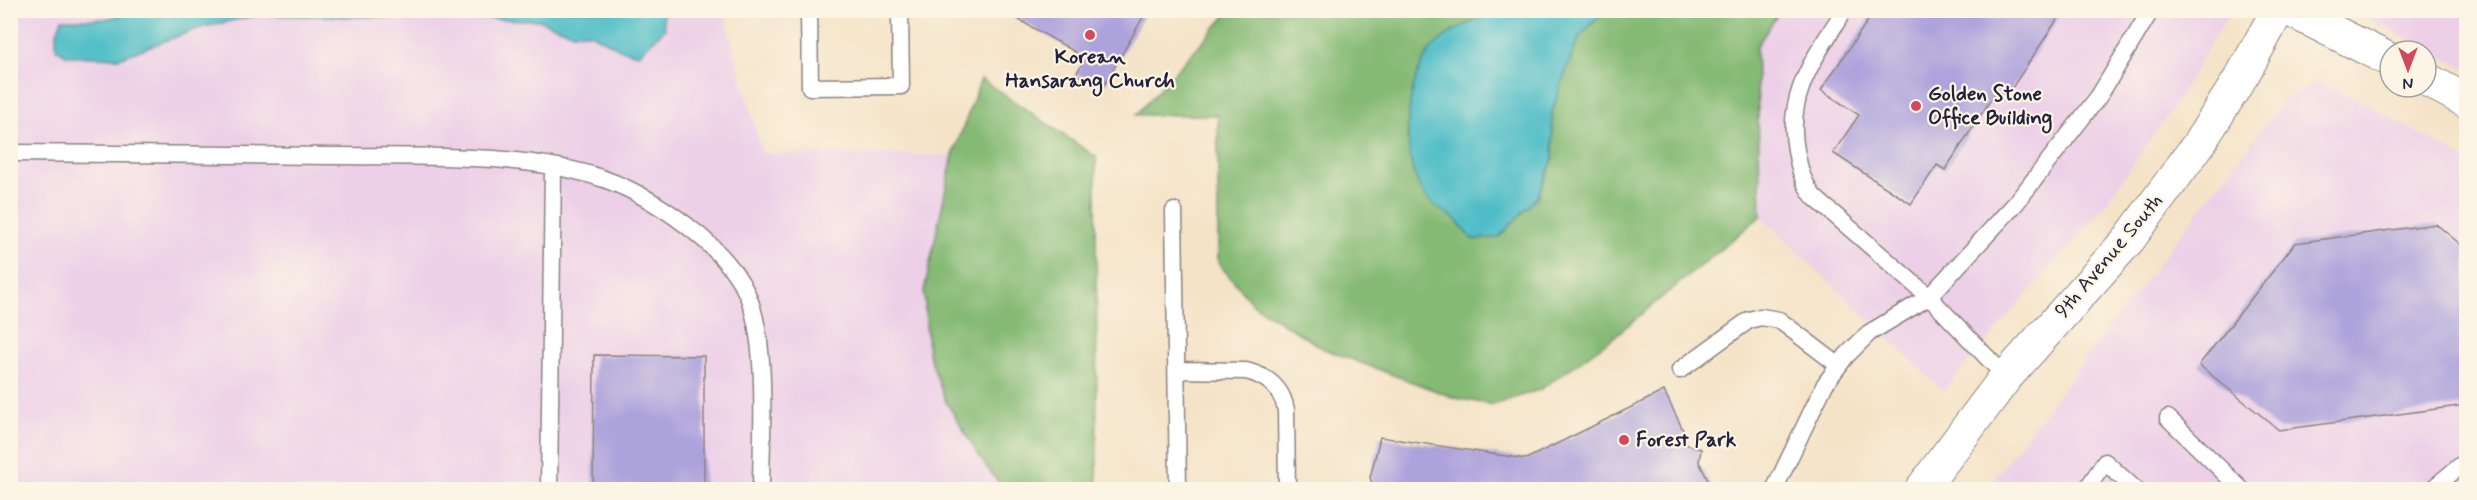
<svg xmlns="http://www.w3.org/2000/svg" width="2477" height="500" font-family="Mynerve,sans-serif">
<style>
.built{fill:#edd0e8}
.forest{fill:#85ba75;stroke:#546e58;stroke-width:1.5}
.water{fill:#4fbdc7;stroke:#387081;stroke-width:1.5}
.building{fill:#ada3dc}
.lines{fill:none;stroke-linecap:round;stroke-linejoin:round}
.service-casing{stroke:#8b8281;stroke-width:19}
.minor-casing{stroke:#8b8281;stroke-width:35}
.service{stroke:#fff;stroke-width:16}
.minor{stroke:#fff;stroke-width:33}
.poi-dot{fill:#d1495b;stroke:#fcf5e5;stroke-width:2}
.labels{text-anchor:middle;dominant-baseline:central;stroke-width:4.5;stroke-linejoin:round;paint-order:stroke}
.poi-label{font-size:21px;font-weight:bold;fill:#22223b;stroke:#fcf5e5;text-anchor:start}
.street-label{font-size:21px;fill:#22223b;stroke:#fcf5e5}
</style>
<rect width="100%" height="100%" fill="#fcf5e5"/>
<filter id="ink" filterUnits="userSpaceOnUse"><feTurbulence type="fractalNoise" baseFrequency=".0167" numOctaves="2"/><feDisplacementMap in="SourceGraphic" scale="12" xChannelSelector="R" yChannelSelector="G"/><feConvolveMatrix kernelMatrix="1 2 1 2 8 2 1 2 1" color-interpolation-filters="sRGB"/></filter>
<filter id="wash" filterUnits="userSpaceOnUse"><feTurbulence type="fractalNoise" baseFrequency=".008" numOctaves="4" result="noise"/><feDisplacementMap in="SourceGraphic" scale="24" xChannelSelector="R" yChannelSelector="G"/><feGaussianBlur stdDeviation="1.35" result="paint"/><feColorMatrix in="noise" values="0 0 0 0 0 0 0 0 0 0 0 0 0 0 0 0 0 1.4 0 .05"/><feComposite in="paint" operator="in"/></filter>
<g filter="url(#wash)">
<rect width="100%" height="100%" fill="#f4e3c7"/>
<path class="built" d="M 10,11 L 724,11 L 762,153 L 1096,157 L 1097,489 L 11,489 Z
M 1780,11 L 2230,11 L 2173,107 L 2102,209 L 1943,391 L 1761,216 L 1756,47 Z
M 2355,11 L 2466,11 L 2466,70 Z
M 2318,82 L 2361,101 L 2466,160 L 2466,489 L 1985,490 L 2284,100 Z"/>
<path class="forest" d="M 1230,11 L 1499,11 L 1451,32 L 1428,199 L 1456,220 L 1472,239 L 1498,238 L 1537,197 L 1553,159 L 1552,112 L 1567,68 L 1580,36 L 1602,14 L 1602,11 L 1780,11 L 1756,47 L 1761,216 L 1610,340 L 1541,389 L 1493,405 L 1455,398 L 1324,349 L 1254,305 L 1218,263 L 1218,115 L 1136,115 Z
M 981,79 L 1096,157 L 1097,489 L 1004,489 L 983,462 L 945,400 L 928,352 L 924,291 L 953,155 Z"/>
<path class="water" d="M 205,10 L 662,10 L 665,29 L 639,54 L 622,50 L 590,33 L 573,33 L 538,20 L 258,15 L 200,28 L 119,58 L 68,56 L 56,49 L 56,35 L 62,19 L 104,19 L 141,11 L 179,13 Z
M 1499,10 L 1602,10 L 1602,14 L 1580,36 L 1567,68 L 1552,112 L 1553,159 L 1537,197 L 1498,238 L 1472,239 C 1466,232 1461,224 1454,218 C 1446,212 1435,207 1428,199 C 1398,166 1403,76 1435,45 C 1453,28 1477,20 1499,10 Z"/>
<g id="blocks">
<path class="building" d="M 1008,10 L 1147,10 L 1102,89 L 1076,74 L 1086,58 L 1007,13 Z
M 1869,10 L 2049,10 L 2059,17 L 2006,97 L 1997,90 L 1945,170 L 1937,165 L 1911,204 L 1833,153 L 1859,115 L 1821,90 L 1873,13 Z
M 2436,224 L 2466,249 L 2466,405 L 2279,430 L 2199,365 L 2295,243 Z
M 594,355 L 704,356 L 704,490 L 593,490 Z
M 1664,391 L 1684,432 L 1682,443 L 1701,449 L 1699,462 L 1713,490 L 1375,490 L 1370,478 L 1380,437 L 1526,459 Z"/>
</g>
</g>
<g filter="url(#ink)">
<use href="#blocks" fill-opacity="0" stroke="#8b8281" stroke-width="1.5"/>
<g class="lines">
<g class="service-casing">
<path id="service" d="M 809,10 L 810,87 L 901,86 L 900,10
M 1844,10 C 1816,57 1785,94 1796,150 C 1799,168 1803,183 1814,197 L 1929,297 L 2006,377
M 10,153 C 119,154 227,155 336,156 C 418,157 526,152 604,179 C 654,197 725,245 747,294 C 769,343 761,435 761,490
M 1174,211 L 1178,490
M 1177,370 L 1246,371 C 1267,376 1282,388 1286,410 L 1287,490
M 1680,370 L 1749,320 L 1761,317 L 1779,320 L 1838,365
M 2168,418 L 2242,490
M 549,490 L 553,168
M 1774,490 L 1825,384 L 1846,356 L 1869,333 L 1929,297 L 2016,203 L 2099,96 L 2151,10
M 2086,490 L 2105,462 L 2136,490
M 2431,490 L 2466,461"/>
</g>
<g class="minor-casing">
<path id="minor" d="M 2290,10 L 2390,60
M 2426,79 L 2466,101
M 1921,490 L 2006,377 L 2129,239 L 2198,145 L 2243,74 L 2278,10"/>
</g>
<use href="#service" class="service"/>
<use href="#minor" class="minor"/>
</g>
</g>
<g class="poi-dot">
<circle cx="1090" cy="35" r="6"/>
<circle cx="1916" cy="106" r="6"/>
<circle cx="1624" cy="440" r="6"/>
</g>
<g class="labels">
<g class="poi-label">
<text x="1090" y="57" text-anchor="middle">Korean<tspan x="1090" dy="24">Hansarang Church</tspan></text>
<text x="1928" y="94">Golden Stone<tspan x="1928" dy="24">Office Building</tspan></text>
<text x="1636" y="440">Forest Park</text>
</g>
<g class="street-label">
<text transform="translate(2109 256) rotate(-50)">9th Avenue South</text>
</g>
</g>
<rect width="2477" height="500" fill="none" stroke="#fcf5e5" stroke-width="36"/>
<g transform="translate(2408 69) rotate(180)"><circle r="28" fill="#fcf5e5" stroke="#a5a1a1" stroke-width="1.5"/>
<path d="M0-4.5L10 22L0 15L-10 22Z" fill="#d1495b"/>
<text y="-9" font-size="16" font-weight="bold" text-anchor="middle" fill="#22223b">N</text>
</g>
</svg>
